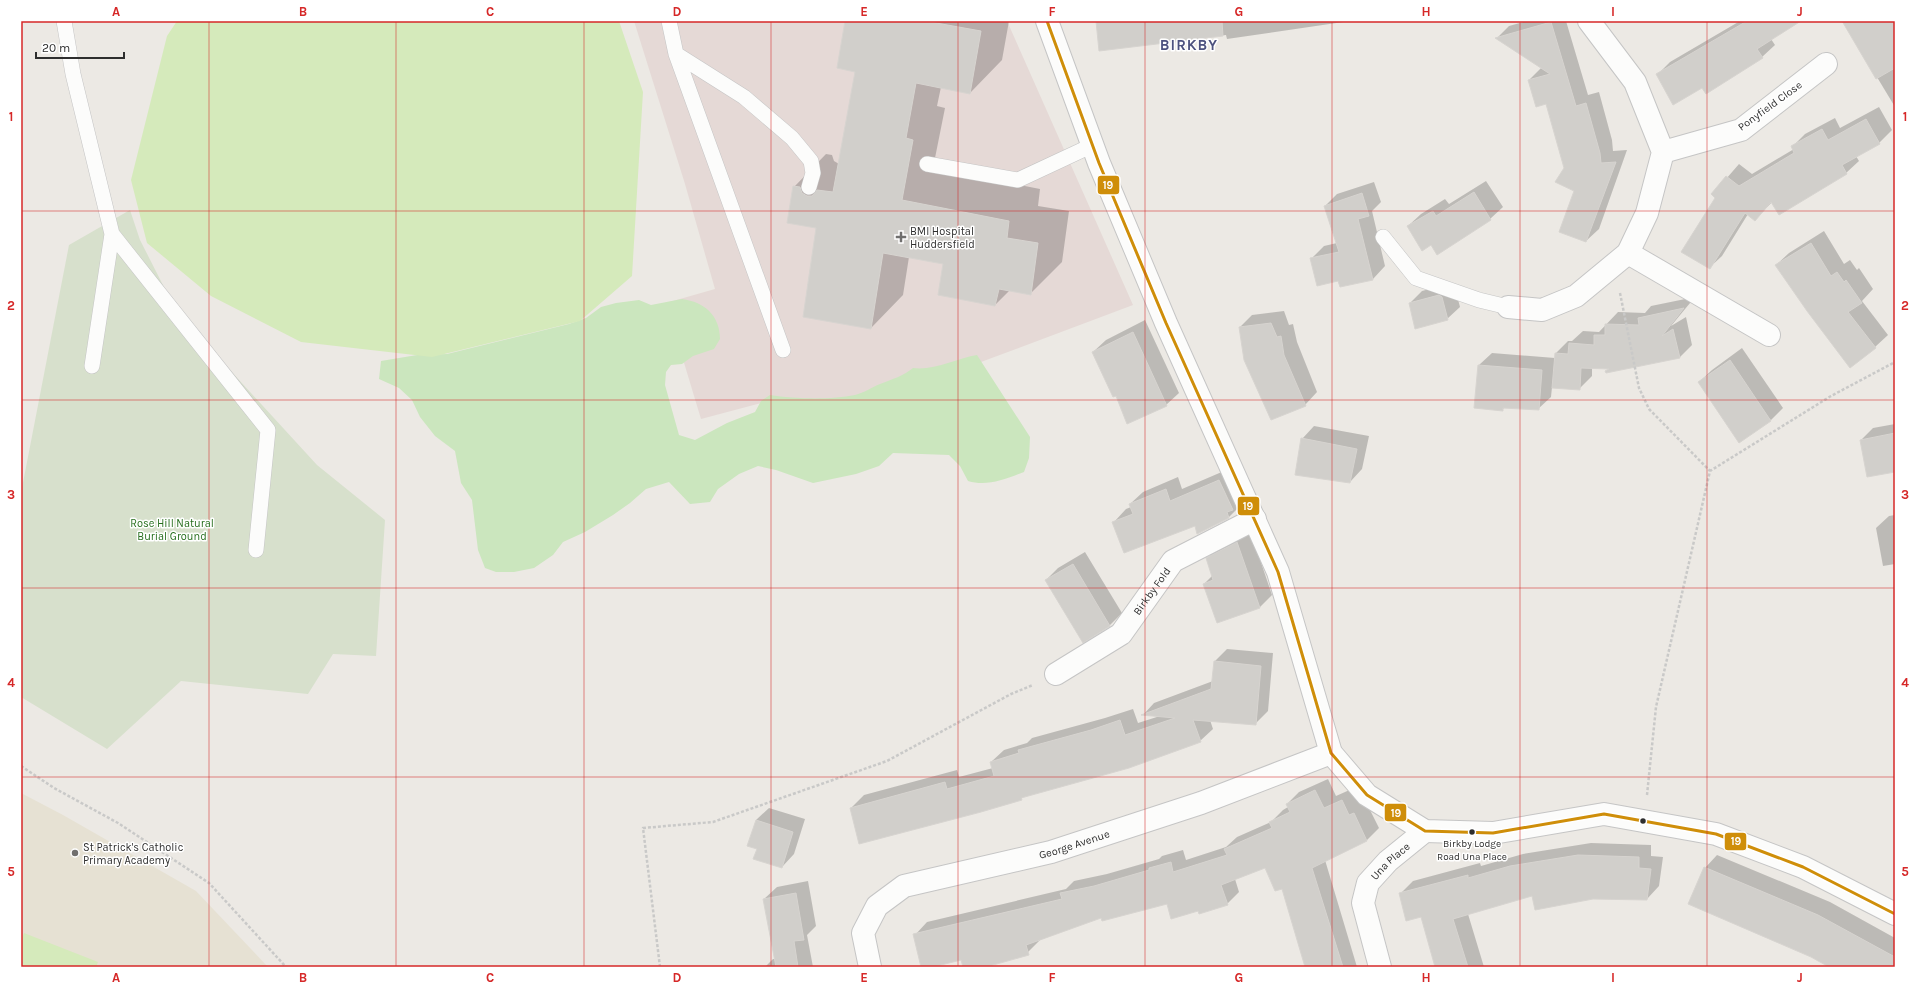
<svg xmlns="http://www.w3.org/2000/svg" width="1916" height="988" font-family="Karla,sans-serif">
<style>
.education{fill:#e6e1d3}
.medical{fill:#e5d9d6}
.green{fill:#cbe6be}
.cemetery{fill:#d7e0cc}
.pitch{fill:#d5eabb}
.shadow{fill:#0003}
.building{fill:#d1cfcb;stroke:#d7d4d0}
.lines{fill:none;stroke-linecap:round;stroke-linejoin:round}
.service-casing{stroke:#c5c5c5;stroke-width:16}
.minor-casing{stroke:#c5c5c5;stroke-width:24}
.path{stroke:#c9c9c8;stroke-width:2.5;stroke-dasharray:3 2;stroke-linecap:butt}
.service{stroke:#fcfcfb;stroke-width:15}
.minor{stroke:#fcfcfb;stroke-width:22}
.bus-1-casing{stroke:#fff;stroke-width:6}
.bus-1{stroke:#cf8e09;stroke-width:3}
.grid{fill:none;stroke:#d62828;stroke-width:1;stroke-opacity:0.55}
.poi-dot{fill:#706f6e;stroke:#fff;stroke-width:1.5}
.bus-dot{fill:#2e2e2e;stroke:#fff;stroke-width:1.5}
.labels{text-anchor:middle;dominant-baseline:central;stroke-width:3;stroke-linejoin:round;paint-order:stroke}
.bus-label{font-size:10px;fill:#2e2e2e;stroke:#fff}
.street-label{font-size:11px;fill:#2e2e2e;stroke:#fff}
.poi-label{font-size:11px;fill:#2e2e2e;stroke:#fff;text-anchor:start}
.park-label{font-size:11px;fill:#256d1c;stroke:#fff}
.district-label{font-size:15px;font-weight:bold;letter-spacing:1px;fill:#4d527f;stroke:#fff}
.line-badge{stroke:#fff;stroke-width:1.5}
.badge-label{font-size:11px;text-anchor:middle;font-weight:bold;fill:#fff}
.neatline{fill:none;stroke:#d62828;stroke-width:1.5}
.grid-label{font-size:13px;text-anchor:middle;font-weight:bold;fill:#d62828}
</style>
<rect width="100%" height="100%" fill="#ece9e4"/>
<path class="education" d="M 21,793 L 63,815 L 196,891 L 268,967 L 21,967 Z"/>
<path class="medical" d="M 634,21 L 1007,21 L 1133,305 L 981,362 L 797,426 L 784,397 L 701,419 L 666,303 L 715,289 L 685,184 Z"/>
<path class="green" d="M 682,299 C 705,302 720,316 720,339 L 714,349 L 693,356 L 682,364 L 671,365 L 666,372 L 665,385 L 679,435 L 695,440 L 727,423 L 755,412 L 761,401 L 770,395 C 795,399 831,400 855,395 C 864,393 872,387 880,384 C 893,379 903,376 913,368 C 933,371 958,358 977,355 L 1030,437 L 1029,458 L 1024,472 C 1006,479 987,487 968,481 L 960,466 L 949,455 L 893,453 L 879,466 L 856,474 L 813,483 L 776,470 L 758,466 L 739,474 L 718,489 L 710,502 L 690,504 L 669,482 L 646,489 L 630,503 L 613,515 L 585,532 L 563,542 L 553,555 L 534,568 L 514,572 L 496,572 L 485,568 L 478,550 L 472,500 L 461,483 L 455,451 L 435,436 L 420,417 L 412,400 L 399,388 L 379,379 L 381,361 L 417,355 L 447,354 L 569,324 L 586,318 L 601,307 L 616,303 L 639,300 L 651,305 Z"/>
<path class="cemetery" d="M 130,210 L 140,240 L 166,291 L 219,358 L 317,465 L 385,520 L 376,656 L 333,654 L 308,694 L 181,681 L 107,749 L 21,697 L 21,493 L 69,245 Z"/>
<path class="pitch" d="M 177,21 L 619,21 L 643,92 L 632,276 L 580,321 L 432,357 L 301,342 L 211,296 L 147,243 L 131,180 L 167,36 Z
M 24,933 L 98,962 L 96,967 L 21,967 L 21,940 Z"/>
<path class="shadow" d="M 846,21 L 1009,21 L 1002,60 L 970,93 L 941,87 L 937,106 L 945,108 L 933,168 L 1040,189 L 1038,206 L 1069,211 L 1062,262 L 1030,294 L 1010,290 L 995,305 L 944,263 L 909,257 L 903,295 L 871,328 L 794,187 L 826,154 L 832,155 L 834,161 L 839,164 L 856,71 Z
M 1097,21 L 1350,21 L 1227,39 L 1226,35 L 1100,50 Z
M 1527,21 L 1566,21 L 1588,95 L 1599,92 L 1612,140 L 1613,151 L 1627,150 L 1599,229 L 1586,241 L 1576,191 L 1565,168 L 1547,103 L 1529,80 L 1542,67 L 1497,38 L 1509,26 Z
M 1740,21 L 1795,21 L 1771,39 L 1775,45 L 1762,57 L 1703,87 L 1657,75 L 1670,62 Z
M 1848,21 L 1895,21 L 1895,107 L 1845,24 Z
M 1879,107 L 1892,130 L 1879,143 L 1856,156 L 1859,161 L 1846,173 L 1772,202 L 1755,220 L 1748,214 L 1722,256 L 1709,268 L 1717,197 L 1713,194 L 1739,164 L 1752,174 L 1794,149 L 1792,147 L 1805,134 L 1835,118 L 1840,128 Z
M 1486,181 L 1503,207 L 1490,219 L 1432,244 L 1408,226 L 1421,214 L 1445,199 L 1449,204 Z
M 1374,182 L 1381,202 L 1372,211 L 1385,266 L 1373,279 L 1340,286 L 1339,279 L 1312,258 L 1324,246 L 1337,243 L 1325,206 L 1337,194 Z
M 1824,231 L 1844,264 L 1850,260 L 1857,270 L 1859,268 L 1873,289 L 1862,301 L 1888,335 L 1875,347 L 1776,265 L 1789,253 Z
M 1452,283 L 1454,284 L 1460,307 L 1447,319 L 1410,303 L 1422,291 Z
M 1695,297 L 1671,326 L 1686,317 L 1692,345 L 1679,358 L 1607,371 L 1610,368 L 1592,367 L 1592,376 L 1579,389 L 1552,387 L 1551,397 L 1538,409 L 1505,407 L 1502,410 L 1479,365 L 1492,353 L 1555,358 L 1556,353 L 1568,341 L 1572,341 L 1583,331 L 1599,332 L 1618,312 L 1645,313 L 1651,306 Z
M 1284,311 L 1289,325 L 1293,324 L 1297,342 L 1317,392 L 1305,405 L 1240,327 L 1252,315 Z
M 1145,320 L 1179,393 L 1166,405 L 1116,394 L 1093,352 L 1106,340 Z
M 1742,348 L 1783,408 L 1771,420 L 1699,382 L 1712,370 Z
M 1895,424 L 1895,471 L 1861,440 L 1873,428 Z
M 1314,426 L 1369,436 L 1362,469 L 1350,482 L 1302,439 Z
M 1231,468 L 1241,505 L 1229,517 L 1195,525 L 1114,522 L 1126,509 L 1131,507 L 1130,504 L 1143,492 L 1178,477 L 1182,489 Z
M 1895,515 L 1895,564 L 1883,566 L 1876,528 L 1889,516 Z
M 1250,530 L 1272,595 L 1260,607 L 1217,622 L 1204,584 L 1212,576 L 1207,559 L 1219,546 Z
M 1085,552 L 1122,613 L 1110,625 L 1083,642 L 1046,580 L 1058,568 Z
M 1227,649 L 1273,653 L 1268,711 L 1255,724 L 1210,720 L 1213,729 L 1200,741 L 1024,796 L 1021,799 L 851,808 L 864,795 L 957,770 L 959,777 L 993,768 L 991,762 L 1004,750 L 1027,743 L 1032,738 L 1105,718 L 1133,709 L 1138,723 L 1160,716 L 1143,715 L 1154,703 L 1213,681 L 1215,661 Z
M 1328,779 L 1336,796 L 1354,788 L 1366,802 L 1379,828 L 1367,840 L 1325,860 L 1357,967 L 1306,967 L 1283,888 L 1266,866 L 1235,879 L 1239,892 L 1227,904 L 1168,902 L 1102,916 L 1040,940 L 1028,952 L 978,967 L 964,967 L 962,959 L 929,967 L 922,967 L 915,935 L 927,922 L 1066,889 L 1074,881 L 1107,874 L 1159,859 L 1162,856 L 1183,850 L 1186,860 L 1226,847 L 1237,837 L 1271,822 L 1283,810 L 1288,807 L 1287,804 L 1299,792 Z
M 769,808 L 805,819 L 794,854 L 782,867 L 758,848 L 756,820 Z
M 1591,843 L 1651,845 L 1651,856 L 1663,857 L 1659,886 L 1647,899 L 1533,895 L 1468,914 L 1484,967 L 1436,967 L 1422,916 L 1401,893 L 1413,881 L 1480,863 L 1481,866 L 1523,854 Z
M 1717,855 L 1830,902 L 1895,938 L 1895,967 L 1831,967 L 1705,868 Z
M 808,881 L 816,926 L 807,935 L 813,967 L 765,967 L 773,959 L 775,959 L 764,899 L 777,887 Z"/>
<path class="building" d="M 845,21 L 925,21 L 981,31 L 970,94 L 916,83 L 906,138 L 913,140 L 902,200 L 1009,221 L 1007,238 L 1038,243 L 1031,295 L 999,289 L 995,306 L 938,295 L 943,264 L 883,253 L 871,329 L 803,317 L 816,228 L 787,223 L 793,186 L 800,187 L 802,193 L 807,196 L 812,196 L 817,190 L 833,192 L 855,72 L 837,68 Z
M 1096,21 L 1222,21 L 1223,36 L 1099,51 Z
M 1747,21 L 1801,21 L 1757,49 L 1763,58 L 1706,94 L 1702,88 L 1673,105 L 1656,74 Z
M 1842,21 L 1895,21 L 1895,68 L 1876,79 Z
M 1551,22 L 1576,106 L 1586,103 L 1600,153 L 1601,163 L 1616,162 L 1586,242 L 1559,232 L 1574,191 L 1555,182 L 1564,168 L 1546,104 L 1536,107 L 1528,80 L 1550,74 L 1495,38 Z
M 1866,119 L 1880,144 L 1842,165 L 1847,174 L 1779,215 L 1771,202 L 1755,221 L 1745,213 L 1710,269 L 1681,252 L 1715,198 L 1711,194 L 1726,176 L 1739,186 L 1794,153 L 1791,146 L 1822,129 L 1828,140 Z
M 1474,192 L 1491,220 L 1437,255 L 1431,245 L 1422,251 L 1407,226 L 1433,211 L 1436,216 Z
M 1362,193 L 1369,216 L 1358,219 L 1373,280 L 1340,287 L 1338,281 L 1317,286 L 1310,258 L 1339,252 L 1324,206 Z
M 1811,243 L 1831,276 L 1837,272 L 1844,282 L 1846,280 L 1862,303 L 1848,312 L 1876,348 L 1850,368 L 1807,311 L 1775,265 Z
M 1439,295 L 1442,297 L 1448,320 L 1415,329 L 1409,303 Z
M 1684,308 L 1662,336 L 1673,329 L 1680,358 L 1606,373 L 1605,371 L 1609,369 L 1581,368 L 1580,390 L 1552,388 L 1555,353 L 1568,354 L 1569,343 L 1594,345 L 1594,335 L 1605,335 L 1605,324 L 1639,325 L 1638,318 Z
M 1271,323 L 1277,337 L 1281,336 L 1284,355 L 1306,406 L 1271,420 L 1244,360 L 1239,327 Z
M 1133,332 L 1167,406 L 1127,424 L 1116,396 L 1113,397 L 1092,352 Z
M 1730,360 L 1771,421 L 1739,443 L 1698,382 Z
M 1478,365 L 1542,370 L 1539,410 L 1503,408 L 1503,411 L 1474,408 Z
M 1895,433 L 1895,472 L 1867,477 L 1860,440 Z
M 1301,438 L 1357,449 L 1350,483 L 1295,475 Z
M 1219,480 L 1233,510 L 1227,512 L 1229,518 L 1197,534 L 1195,526 L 1124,553 L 1112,522 L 1133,514 L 1129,504 L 1166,489 L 1170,501 Z
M 1237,542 L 1260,608 L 1217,623 L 1203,584 L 1213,580 L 1206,558 Z
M 1073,564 L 1110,626 L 1083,643 L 1045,580 Z
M 1214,661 L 1261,666 L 1256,725 L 1193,720 L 1201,742 L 1129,768 L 1021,798 L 1022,800 L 981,812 L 859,844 L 850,808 L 945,782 L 947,789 L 994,776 L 990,762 L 1019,753 L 1018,750 L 1091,730 L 1120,720 L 1125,735 L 1175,718 L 1141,715 L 1211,689 Z
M 1315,790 L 1324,808 L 1342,800 L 1349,815 L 1354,813 L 1367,841 L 1312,868 L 1343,967 L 1305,967 L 1282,889 L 1275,891 L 1265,868 L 1221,885 L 1228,905 L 1199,914 L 1198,911 L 1171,919 L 1167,904 L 1102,921 L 1101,918 L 1026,945 L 1029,955 L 986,967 L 963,967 L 961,960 L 933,967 L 921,967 L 913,934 L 1062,899 L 1060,893 L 1094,886 L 1149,870 L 1149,868 L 1171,862 L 1173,872 L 1227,855 L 1224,849 L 1272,828 L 1269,822 L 1290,812 L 1286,804 Z
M 756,820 L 793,832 L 782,868 L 753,859 L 757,849 L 747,846 Z
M 1578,855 L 1639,857 L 1639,868 L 1651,869 L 1647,900 L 1593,899 L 1535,910 L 1532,896 L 1453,919 L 1468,967 L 1435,967 L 1421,917 L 1406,921 L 1399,893 L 1468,875 L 1468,878 L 1510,866 Z
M 1704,867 L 1818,915 L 1895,957 L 1895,967 L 1829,967 L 1811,957 L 1688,904 Z
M 796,893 L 804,940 L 794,941 L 798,967 L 776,967 L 763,899 Z"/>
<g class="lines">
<g class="service-casing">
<path id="service" d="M 64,21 L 73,74 L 112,234 L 268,430 L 256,550
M 669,21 L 676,54 L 783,350
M 676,54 L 744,97 L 792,138 L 811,161 L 813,173 L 809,187
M 927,164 L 1018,180 L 1093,145
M 1383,237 L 1416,278 L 1479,300 L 1508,307
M 92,366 L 112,234"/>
</g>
<g class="minor-casing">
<g id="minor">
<path d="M 1047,21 L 1099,163 L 1166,323 L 1278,572 L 1331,753 L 1367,795 L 1425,831 L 1493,833 L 1604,814 L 1716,834 L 1803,867 L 1895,914"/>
<path d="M 1663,152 L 1741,130 L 1826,64"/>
<path d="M 1628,253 L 1769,335"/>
<path d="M 1508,307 L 1542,310 L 1576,296 L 1628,253 L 1647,213 L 1663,152 L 1635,82 L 1589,21"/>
<path id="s1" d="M 1056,674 L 1121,634 L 1173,561 L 1255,519"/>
<path id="s2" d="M 870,967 L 863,933 L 877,906 L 904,886 L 1051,852 L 1201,803 L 1331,753"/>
<path id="s3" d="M 1380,967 L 1363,903 L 1368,883 L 1388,861 L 1425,831"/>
</g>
</g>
<path class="path" d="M 1620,293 L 1639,388 L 1649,409 L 1710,471
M 21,766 L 54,788 L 118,823 L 209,883 L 286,967
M 1647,795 L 1656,707 L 1710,471 L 1831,396 L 1895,362
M 660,967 L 643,828 L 713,822 L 887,761 L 1011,694 L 1033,685"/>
<use href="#service" class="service"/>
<use href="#minor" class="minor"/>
<g class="bus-1-casing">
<path id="bus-1" d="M 1047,21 L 1099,163 L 1166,323 L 1278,572 L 1331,753 L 1367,795 L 1425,831 L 1493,833 L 1604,814 L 1716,834 L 1803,867 L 1895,914"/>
</g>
<use href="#bus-1" class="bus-1"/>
</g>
<path class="grid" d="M 209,21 L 209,967M 396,21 L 396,967M 584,21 L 584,967M 771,21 L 771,967M 958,21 L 958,967M 1145,21 L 1145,967M 1332,21 L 1332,967M 1520,21 L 1520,967M 1707,21 L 1707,967M 21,211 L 1895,211M 21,400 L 1895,400M 21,588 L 1895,588M 21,777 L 1895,777"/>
<g class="poi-dot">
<path d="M899 231h4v4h4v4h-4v4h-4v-4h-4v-4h4z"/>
<circle cx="75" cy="853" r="4"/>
</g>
<g class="bus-dot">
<circle cx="1643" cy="821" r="3.5"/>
<circle cx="1472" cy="832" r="3.5"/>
</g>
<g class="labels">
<g class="bus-label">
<text x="1472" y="844">Birkby Lodge<tspan x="1472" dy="13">Road Una Place</tspan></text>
</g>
<g class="street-label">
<text transform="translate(1770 106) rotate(-36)">Ponyfield Close</text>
<text stroke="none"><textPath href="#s1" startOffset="129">Birkby Fold</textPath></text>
<text stroke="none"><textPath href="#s2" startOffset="274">George Avenue</textPath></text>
<text stroke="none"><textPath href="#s3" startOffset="118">Una Place</textPath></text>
</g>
<g class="poi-label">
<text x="910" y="231">BMI Hospital<tspan x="910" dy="13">Huddersfield</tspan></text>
<text x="83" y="847">St Patrick's Catholic<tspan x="83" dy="13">Primary Academy</tspan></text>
</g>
<g class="park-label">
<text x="172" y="523">Rose Hill Natural<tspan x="172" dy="13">Burial Ground</tspan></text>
</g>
<g class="district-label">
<text x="1189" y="45">BIRKBY</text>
</g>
</g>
<g class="line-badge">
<rect x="1097" y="175" width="23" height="20" rx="4" fill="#cf8e09"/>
<rect x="1237" y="496" width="23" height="20" rx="4" fill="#cf8e09"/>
<rect x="1384" y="803" width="23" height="19" rx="4" fill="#cf8e09"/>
<rect x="1724" y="832" width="23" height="19" rx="4" fill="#cf8e09"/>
</g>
<g class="badge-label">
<text x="1108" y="189">19</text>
<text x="1248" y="510">19</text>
<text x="1396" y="817">19</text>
<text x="1736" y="845">19</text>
</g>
<rect width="1916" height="988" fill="none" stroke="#ffffff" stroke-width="44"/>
<path d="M36 52v6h88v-6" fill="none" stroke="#2e2e2e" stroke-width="2"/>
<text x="42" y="52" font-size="12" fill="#2e2e2e" stroke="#ffffff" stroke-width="3" paint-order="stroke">20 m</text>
<rect x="22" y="22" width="1872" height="944" class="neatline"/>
<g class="grid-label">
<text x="116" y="16">A</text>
<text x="303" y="16">B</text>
<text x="490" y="16">C</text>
<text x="677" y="16">D</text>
<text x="864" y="16">E</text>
<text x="1052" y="16">F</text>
<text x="1239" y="16">G</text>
<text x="1426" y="16">H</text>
<text x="1613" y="16">I</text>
<text x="1800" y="16">J</text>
<text x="11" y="121">1</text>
<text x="1905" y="121">1</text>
<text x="11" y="310">2</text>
<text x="1905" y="310">2</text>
<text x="11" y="499">3</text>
<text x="1905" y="499">3</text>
<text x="11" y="687">4</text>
<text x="1905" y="687">4</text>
<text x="11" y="876">5</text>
<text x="1905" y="876">5</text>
<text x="116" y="982">A</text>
<text x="303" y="982">B</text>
<text x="490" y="982">C</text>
<text x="677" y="982">D</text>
<text x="864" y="982">E</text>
<text x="1052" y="982">F</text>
<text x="1239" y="982">G</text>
<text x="1426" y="982">H</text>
<text x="1613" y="982">I</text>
<text x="1800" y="982">J</text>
</g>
</svg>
